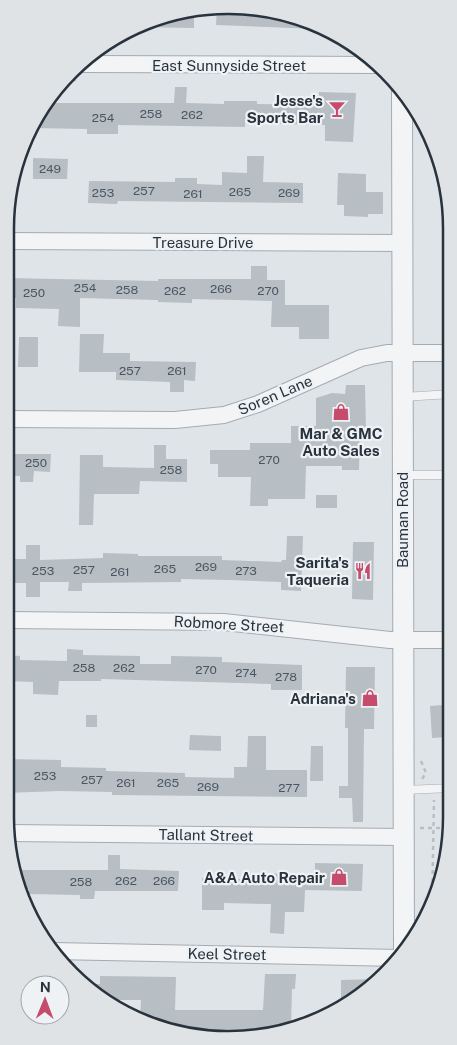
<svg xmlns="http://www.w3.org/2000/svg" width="457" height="1045" font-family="'Public Sans',sans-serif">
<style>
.building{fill:#b7bec4}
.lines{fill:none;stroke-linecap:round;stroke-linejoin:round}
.service-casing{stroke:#a5abb2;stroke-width:9}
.minor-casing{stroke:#a5abb2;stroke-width:18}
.tertiary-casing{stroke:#a5abb2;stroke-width:22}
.path{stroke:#babec2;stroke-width:2.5;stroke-dasharray:4 4;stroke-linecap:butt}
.service{stroke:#f2f4f6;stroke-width:8}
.minor{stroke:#f2f4f6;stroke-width:16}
.tertiary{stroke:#f2f4f6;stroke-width:20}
.labels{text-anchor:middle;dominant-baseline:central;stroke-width:4.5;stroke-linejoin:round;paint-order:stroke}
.number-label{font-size:12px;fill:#4c5660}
.street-label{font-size:15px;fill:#29333e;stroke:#eff2f5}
.poi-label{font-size:15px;font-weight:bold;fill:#29333e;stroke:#eff2f5;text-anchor:end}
.rim{fill:none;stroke:#29333e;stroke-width:2.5}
</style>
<rect width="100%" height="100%" fill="#dfe4e8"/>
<path class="building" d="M 228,5 L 314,22 L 317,24 L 317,29 L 216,25 L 217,7 Z
M 194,12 L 194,28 L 142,27 L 143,22 Z
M 175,87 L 187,87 L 186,103 L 224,104 L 224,101 L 257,101 L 257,104 L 319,105 L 319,92 L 356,93 L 353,142 L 325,141 L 325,125 L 273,124 L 273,119 L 245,119 L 245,127 L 118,125 L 118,134 L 87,134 L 87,129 L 32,128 L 49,103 L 174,103 Z
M 247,156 L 264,156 L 263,182 L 303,183 L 303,203 L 118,201 L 117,204 L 88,203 L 89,181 L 175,182 L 175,178 L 197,178 L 197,184 L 222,185 L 222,172 L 247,173 Z
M 33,158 L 68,159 L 67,179 L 33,179 Z
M 338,173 L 366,174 L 366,192 L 383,192 L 383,214 L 368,214 L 368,217 L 344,216 L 344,205 L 337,205 Z
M 251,266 L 267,266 L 267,280 L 285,280 L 285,305 L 329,305 L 329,339 L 299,339 L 299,327 L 271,327 L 272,301 L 192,299 L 192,303 L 158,302 L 158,300 L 80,298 L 80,327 L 58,326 L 59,309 L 16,308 L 16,298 L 5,298 L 5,278 L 158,281 L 158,279 L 251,279 Z
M 80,334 L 104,334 L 103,353 L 130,353 L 130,361 L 196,362 L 195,381 L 184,380 L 184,392 L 170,392 L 170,382 L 116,380 L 116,372 L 79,372 Z
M 19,337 L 38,337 L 38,367 L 18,367 Z
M 346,385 L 365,385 L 366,429 L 360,429 L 359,470 L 342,470 L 342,466 L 306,466 L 305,499 L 268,499 L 268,506 L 250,506 L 251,477 L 218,477 L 218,464 L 210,464 L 210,450 L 250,450 L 250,443 L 291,443 L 291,426 L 316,426 L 316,398 L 332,393 L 345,394 Z
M 154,445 L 166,445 L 166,459 L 187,459 L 187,482 L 140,481 L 139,494 L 94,494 L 93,525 L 79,525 L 80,455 L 103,455 L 103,467 L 154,468 Z
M 5,454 L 51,454 L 50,472 L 34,471 L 33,482 L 20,482 L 20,476 L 5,476 Z
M 316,495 L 337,495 L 337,508 L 316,508 Z
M 287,536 L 303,536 L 301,591 L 281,590 L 281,582 L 229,580 L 181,579 L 181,582 L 82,583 L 82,591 L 68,591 L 69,582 L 40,582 L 40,597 L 26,597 L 26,583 L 5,583 L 5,559 L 26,559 L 26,545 L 40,545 L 40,560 L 103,558 L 103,553 L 138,554 L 138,556 L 222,556 L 222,560 L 281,562 L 282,560 L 286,560 Z
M 353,542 L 374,542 L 373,600 L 352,599 Z
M 67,649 L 83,650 L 83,655 L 140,656 L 140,664 L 171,664 L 171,656 L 222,657 L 222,662 L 302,665 L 302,690 L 271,690 L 271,684 L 101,679 L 101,681 L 59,681 L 58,695 L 33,694 L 33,682 L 5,681 L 5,655 L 20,656 L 20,660 L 67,661 Z
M 346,667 L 375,667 L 374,729 L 364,729 L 363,822 L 353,822 L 352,798 L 339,798 L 339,786 L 348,786 L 348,728 L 345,728 Z
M 443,705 L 446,737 L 432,738 L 430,706 Z
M 86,715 L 97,715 L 97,727 L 86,727 Z
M 190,735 L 221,736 L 221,751 L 189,750 Z
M 248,736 L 266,736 L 266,770 L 307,770 L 307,797 L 112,795 L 112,792 L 60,791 L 5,793 L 5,759 L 61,760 L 61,767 L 106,768 L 106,771 L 185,773 L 185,777 L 234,778 L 234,767 L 247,767 Z
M 311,746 L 323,746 L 323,781 L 310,781 Z
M 108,855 L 120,855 L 120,869 L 179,871 L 178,891 L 95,891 L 94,899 L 80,899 L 80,895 L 29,894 L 29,889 L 17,889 L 14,870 L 108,870 Z
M 315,863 L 363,864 L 362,891 L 305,890 L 304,912 L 285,912 L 284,934 L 270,933 L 271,904 L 224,903 L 224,910 L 202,910 L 202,878 L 242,879 L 242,873 L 315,874 Z
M 265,974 L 296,974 L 295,989 L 292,989 L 291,1028 L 272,1036 L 263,1036 L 263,1030 L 210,1029 L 209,1036 L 185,1036 L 140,1019 L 141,1000 L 117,1000 L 117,1010 L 85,984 L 100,984 L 100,976 L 176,977 L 175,1010 L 263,1010 Z
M 378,979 L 367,988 L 341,1009 L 341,980 Z"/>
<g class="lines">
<g class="service-casing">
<path id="service" d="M 403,397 L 451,394
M 404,475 L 450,475 L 451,463
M 404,790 L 452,788
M 404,925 L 421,925"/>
</g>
<g class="minor-casing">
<path id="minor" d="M 80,64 L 378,65
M 5,241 L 402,243
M 5,419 L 175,420 L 224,415 L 258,404 L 361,358 L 387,353 L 451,353
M 5,620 L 224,622 L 390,640 L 451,640
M 8,833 L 404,837
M 53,951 L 400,958"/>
</g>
<g class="tertiary-casing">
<path id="tertiary" d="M 402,88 L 404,951"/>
</g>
<path class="path" d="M 64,80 L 78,80
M 421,761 L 426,773 L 422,779
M 420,828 L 450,828
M 432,906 L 434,800"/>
<use href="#service" class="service"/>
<use href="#minor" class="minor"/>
<use href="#tertiary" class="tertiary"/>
</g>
<defs>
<g id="bar-bare" transform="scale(1.35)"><path d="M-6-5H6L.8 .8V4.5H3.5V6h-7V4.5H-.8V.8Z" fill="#c54c6d" stroke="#eff2f5" stroke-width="2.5" paint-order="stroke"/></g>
<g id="shop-bare" transform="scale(1.35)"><path d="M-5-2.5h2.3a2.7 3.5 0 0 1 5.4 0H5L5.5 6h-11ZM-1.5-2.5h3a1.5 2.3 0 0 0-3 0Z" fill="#c54c6d" stroke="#eff2f5" stroke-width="2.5" paint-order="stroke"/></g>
<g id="restaurant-bare" transform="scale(1.35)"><path d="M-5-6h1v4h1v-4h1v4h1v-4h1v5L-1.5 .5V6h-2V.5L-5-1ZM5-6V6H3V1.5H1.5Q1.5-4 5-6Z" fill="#c54c6d" stroke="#eff2f5" stroke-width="2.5" paint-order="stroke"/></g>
</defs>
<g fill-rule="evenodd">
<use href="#bar-bare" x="337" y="109"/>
<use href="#shop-bare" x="341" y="412"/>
<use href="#restaurant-bare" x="363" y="571"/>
<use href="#shop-bare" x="370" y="698"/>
<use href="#shop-bare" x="339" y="877"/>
</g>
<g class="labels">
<g class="number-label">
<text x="151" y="114">258</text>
<text x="192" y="115">262</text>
<text x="103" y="118">254</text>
<text x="50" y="169">249</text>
<text x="144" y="191">257</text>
<text x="240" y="192">265</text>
<text x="103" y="193">253</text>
<text x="289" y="193">269</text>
<text x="193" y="194">261</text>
<text x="85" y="288">254</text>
<text x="221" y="289">266</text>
<text x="127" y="290">258</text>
<text x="175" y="291">262</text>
<text x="268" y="291">270</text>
<text x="34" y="293">250</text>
<text x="130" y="371">257</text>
<text x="177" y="371">261</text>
<text x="269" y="460">270</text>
<text x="36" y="463">250</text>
<text x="171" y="470">258</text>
<text x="206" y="567">269</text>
<text x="165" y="569">265</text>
<text x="84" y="570">257</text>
<text x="43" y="571">253</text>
<text x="246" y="571">273</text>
<text x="120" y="572">261</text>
<text x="84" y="668">258</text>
<text x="124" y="668">262</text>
<text x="206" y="670">270</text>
<text x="246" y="673">274</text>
<text x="286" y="677">278</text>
<text x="45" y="776">253</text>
<text x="92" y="780">257</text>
<text x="126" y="783">261</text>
<text x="168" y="783">265</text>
<text x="208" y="787">269</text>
<text x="289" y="788">277</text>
<text x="126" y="881">262</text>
<text x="164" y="881">266</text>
<text x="81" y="882">258</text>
</g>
<g class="street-label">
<text x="229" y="65">East Sunnyside Street</text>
<text x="203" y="242">Treasure Drive</text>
<text transform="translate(275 395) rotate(-23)">Soren Lane</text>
<text transform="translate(402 520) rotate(-90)">Bauman Road</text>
<text transform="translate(229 624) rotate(3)">Robmore Street</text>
<text transform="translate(206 835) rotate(1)">Tallant Street</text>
<text transform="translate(227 954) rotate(1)">Keel Street</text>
</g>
<g class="poi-label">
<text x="323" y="100">Jesse's<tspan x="323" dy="17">Sports Bar</tspan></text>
<text x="341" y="433" text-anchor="middle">Mar &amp; GMC<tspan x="341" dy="17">Auto Sales</tspan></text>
<text x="349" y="562">Sarita's<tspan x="349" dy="17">Taqueria</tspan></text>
<text x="356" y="698">Adriana's</text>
<text x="325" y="877">A&amp;A Auto Repair</text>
</g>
</g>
<path d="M0 0H457V1045H0ZM228 14H229A214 214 0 0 1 443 228V817A214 214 0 0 1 229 1031H228A214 214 0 0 1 14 817V228A214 214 0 0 1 228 14Z" fill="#dfe3e6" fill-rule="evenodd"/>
<path class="rim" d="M228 14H229A214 214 0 0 1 443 228V817A214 214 0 0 1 229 1031H228A214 214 0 0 1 14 817V228A214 214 0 0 1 228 14Z"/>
<g transform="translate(45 1000) rotate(1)"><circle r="24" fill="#eff2f5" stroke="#a0a6ac"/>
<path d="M0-4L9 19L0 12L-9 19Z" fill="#c54c6d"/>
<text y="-8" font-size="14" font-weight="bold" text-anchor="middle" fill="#29333e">N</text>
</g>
</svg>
